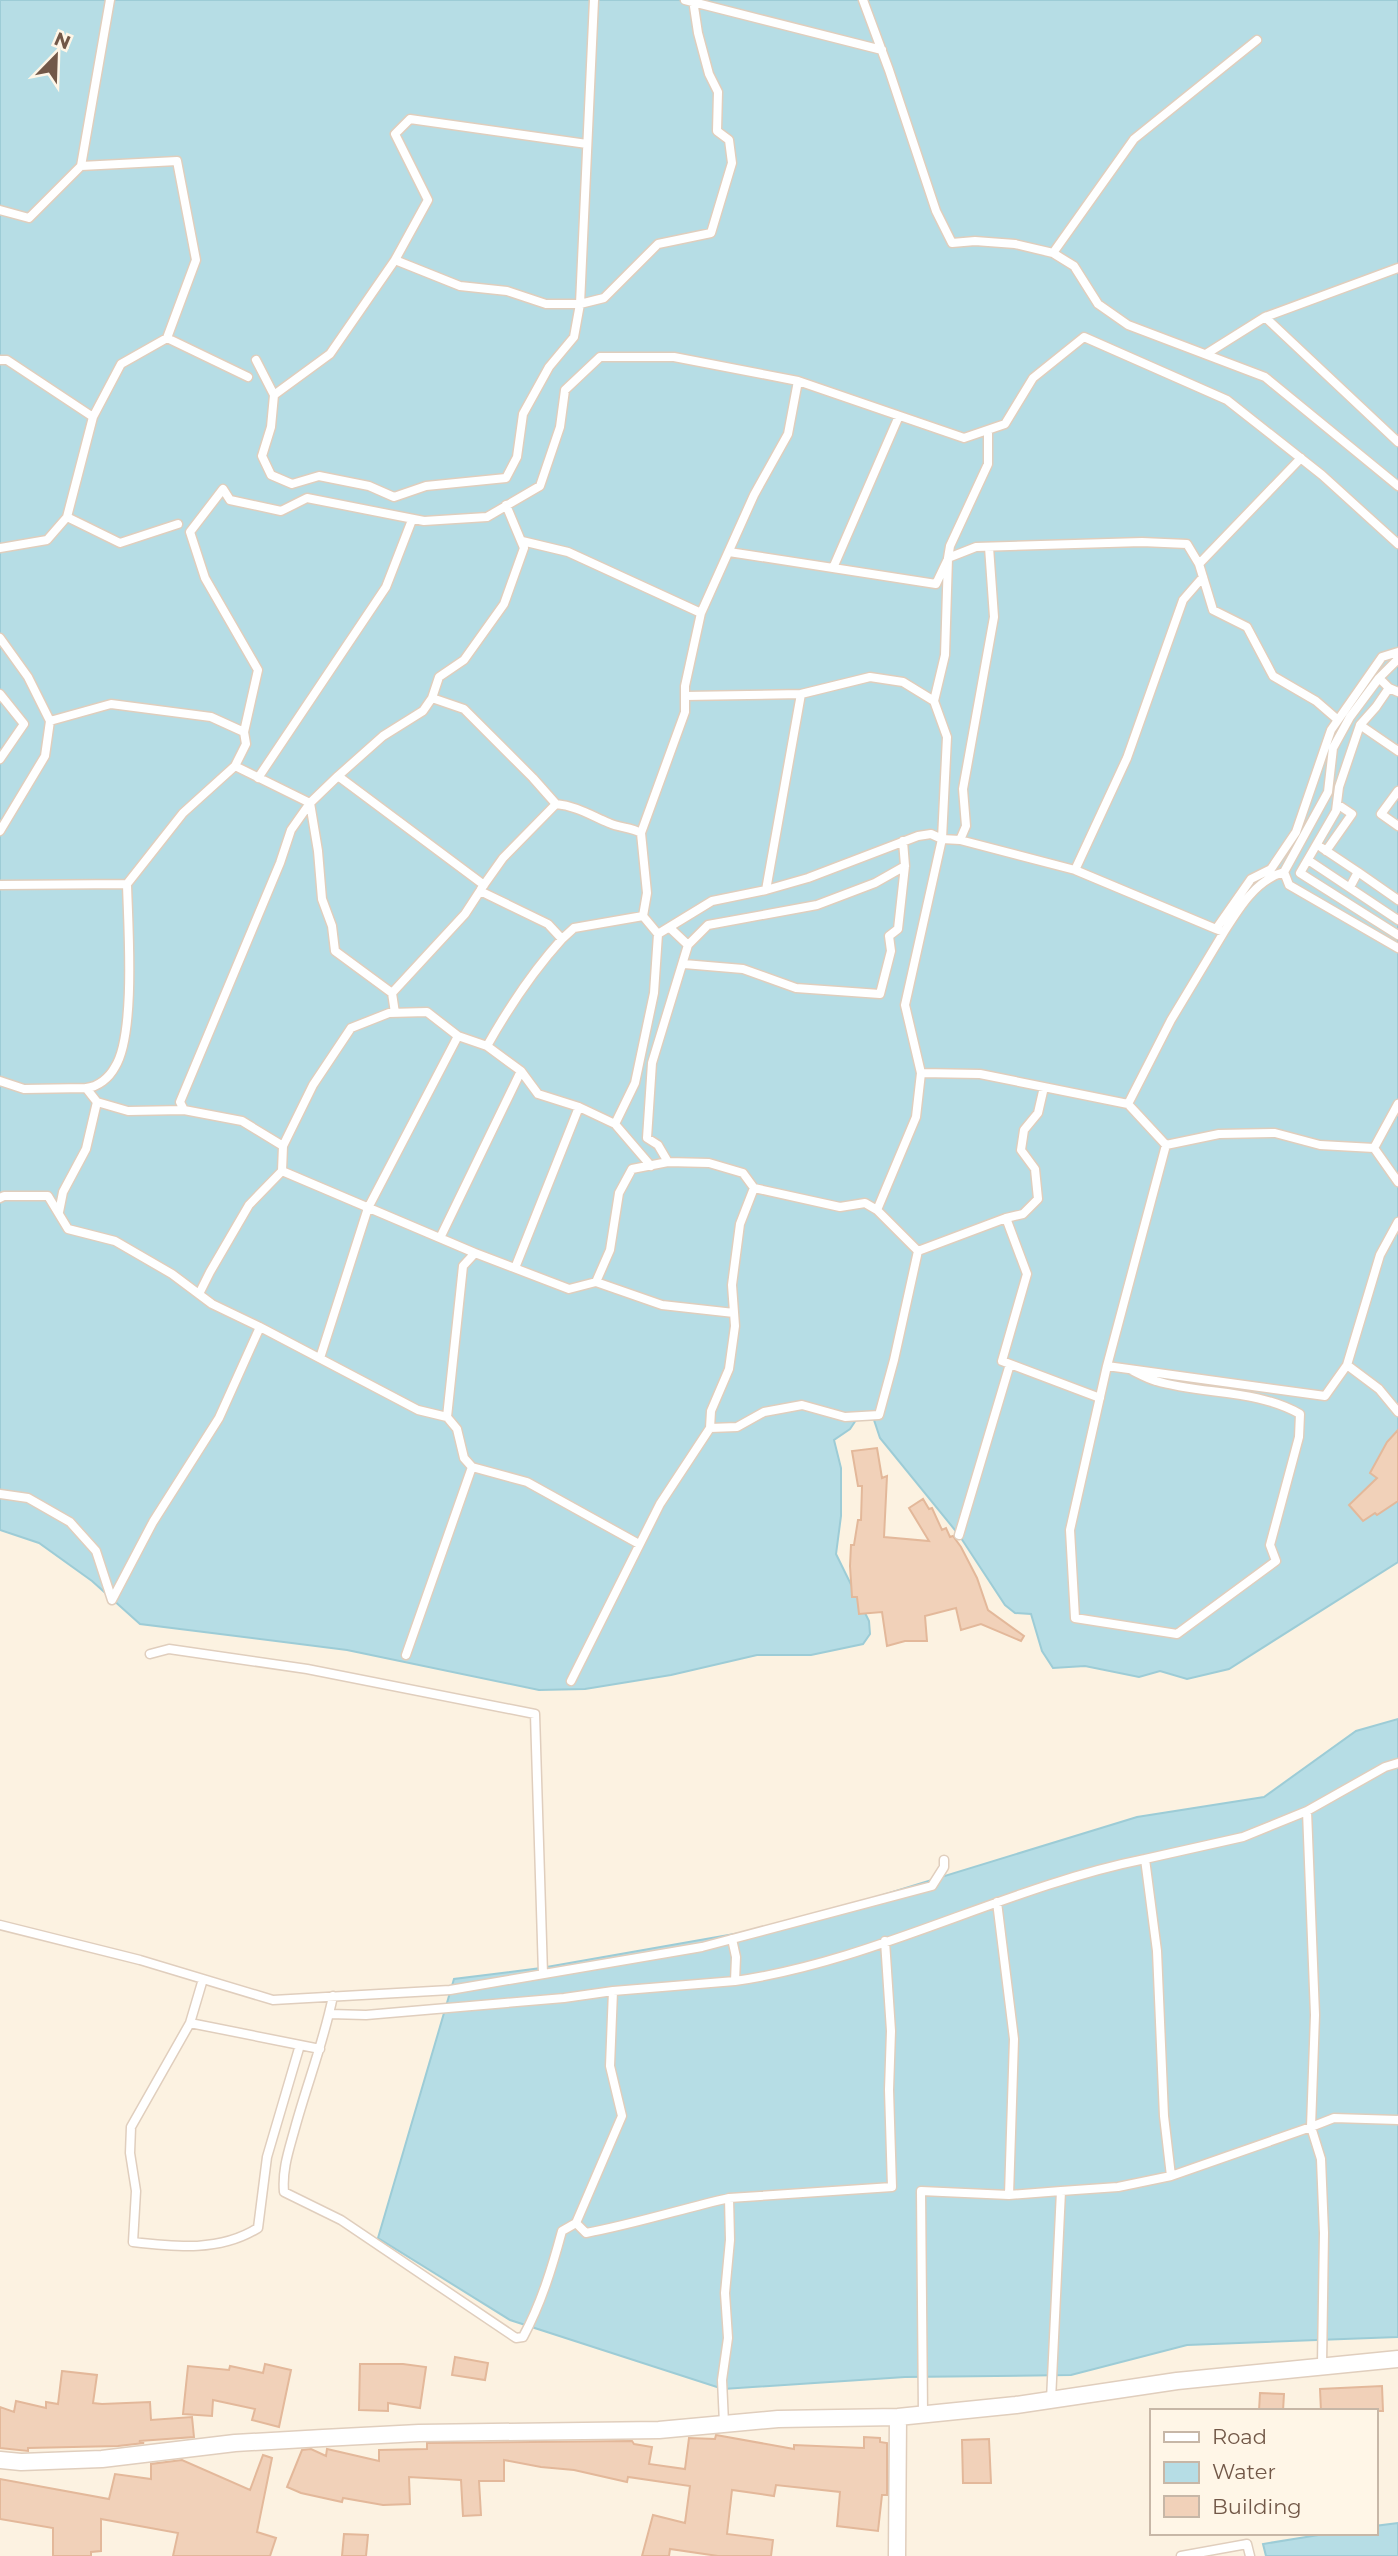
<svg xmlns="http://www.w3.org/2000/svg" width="1398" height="2556" font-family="Montserrat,sans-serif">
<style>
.water{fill:#b6dde5;stroke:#9dccd6;stroke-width:2}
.building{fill:#f1d1b9;stroke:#e3b89a;stroke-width:2}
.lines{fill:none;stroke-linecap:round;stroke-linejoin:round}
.service-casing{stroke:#e0cebd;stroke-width:11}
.minor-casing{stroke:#e0cebd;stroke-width:19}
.service{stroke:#fff;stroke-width:8}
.minor{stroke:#fff;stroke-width:16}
</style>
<rect width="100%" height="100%" fill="#fcf2e1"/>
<path class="water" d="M 0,0 L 1398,0 L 1398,1562 L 1229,1669 L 1187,1679 L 1160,1671 L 1139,1677 L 1085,1666 L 1053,1668 L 1042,1651 L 1031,1614 L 1015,1613 L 1005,1605 L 959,1535 L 880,1438 L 872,1414 L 860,1414 L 850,1429 L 834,1440 L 841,1468 L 841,1516 L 836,1554 L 869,1621 L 870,1634 L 863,1644 L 811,1655 L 757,1655 L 671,1675 L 585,1689 L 539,1690 L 347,1650 L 140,1624 L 92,1581 L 39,1543 L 0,1530 Z
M 1398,1719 L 1398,2337 L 1187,2345 L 1071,2375 L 905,2377 L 723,2389 L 510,2320 L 378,2238 L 454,1979 L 541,1968 L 785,1925 L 1137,1817 L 1264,1797 L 1356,1731 Z
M 1398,2523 L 1398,2556 L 1266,2556 L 1263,2544 L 1331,2533 L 1375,2533 L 1375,2526 Z"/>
<path class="building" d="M 1398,1430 L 1398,1501 L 1377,1515 L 1375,1513 L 1363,1521 L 1349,1505 L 1377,1478 L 1370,1473 L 1387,1442 Z
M 877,1448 L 882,1478 L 887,1476 L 884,1537 L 929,1541 L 909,1508 L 923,1499 L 929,1509 L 932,1508 L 942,1530 L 946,1528 L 950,1537 L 953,1536 L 961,1547 L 977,1578 L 988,1610 L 1024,1636 L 1021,1641 L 981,1624 L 961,1630 L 956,1608 L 925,1616 L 927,1641 L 905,1641 L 887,1646 L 882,1612 L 859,1614 L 857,1597 L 852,1597 L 850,1566 L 851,1545 L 854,1545 L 858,1520 L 861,1520 L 862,1486 L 858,1486 L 852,1451 Z
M 455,2357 L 488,2363 L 485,2380 L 452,2375 Z
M 265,2364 L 291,2370 L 279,2427 L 252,2420 L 255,2409 L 213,2400 L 212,2416 L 183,2414 L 188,2366 L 229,2370 L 230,2366 L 263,2373 Z
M 360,2364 L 403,2364 L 426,2367 L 420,2408 L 388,2403 L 388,2411 L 359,2410 Z
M 62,2371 L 97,2375 L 93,2403 L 102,2404 L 150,2402 L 151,2420 L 192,2417 L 194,2437 L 139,2441 L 144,2443 L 118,2446 L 28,2448 L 28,2451 L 0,2448 L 0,2407 L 14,2412 L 16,2401 L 46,2408 L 46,2402 L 58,2404 Z
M 1382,2386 L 1383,2411 L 1321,2411 L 1320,2389 Z
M 1260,2393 L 1284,2394 L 1283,2411 L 1259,2411 Z
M 716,2435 L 794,2449 L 794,2445 L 864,2448 L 864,2437 L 880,2438 L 880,2442 L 887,2443 L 887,2495 L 882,2495 L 878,2531 L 837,2526 L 840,2492 L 776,2485 L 774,2496 L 732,2490 L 727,2534 L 773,2540 L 771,2556 L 718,2556 L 670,2549 L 669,2556 L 642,2556 L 653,2515 L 685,2523 L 690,2486 L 628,2477 L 627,2482 L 574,2470 L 541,2467 L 504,2460 L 504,2481 L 479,2481 L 481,2515 L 463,2516 L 461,2480 L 409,2477 L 410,2504 L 383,2505 L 343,2498 L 342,2502 L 301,2493 L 287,2487 L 302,2450 L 311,2449 L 326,2456 L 327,2449 L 379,2461 L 379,2450 L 427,2449 L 427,2443 L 632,2441 L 634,2444 L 652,2447 L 649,2464 L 685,2469 L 689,2438 L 715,2439 Z
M 989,2439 L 991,2483 L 963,2483 L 962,2440 Z
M 263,2455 L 272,2458 L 257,2532 L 276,2538 L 270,2556 L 173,2556 L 178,2533 L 101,2519 L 101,2551 L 91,2552 L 91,2556 L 53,2556 L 53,2528 L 0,2519 L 0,2479 L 109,2499 L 115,2474 L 151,2479 L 151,2464 L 182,2460 L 250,2490 Z
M 344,2534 L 368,2535 L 366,2556 L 342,2556 Z"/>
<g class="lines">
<g class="service-casing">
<path id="service" d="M 110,0 L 81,166 L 177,161 L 196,260 L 167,338 L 248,377
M 685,0 L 882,50
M 863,0 L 889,70 L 936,211 L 952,243 L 975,241 L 1015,244 L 1053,253 L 1074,266 L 1098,304 L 1128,325 L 1265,377 L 1398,486
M 587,144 L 410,119 L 395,134 L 428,200 L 395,260 L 460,286 L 507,291 L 546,304 L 580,304 L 594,0
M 0,210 L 29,218 L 81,166
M 1053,253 L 1134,139 L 1257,40
M 1265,317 L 1398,442
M 1206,354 L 1265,317 L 1398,268
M 0,360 L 7,360 L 93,417 L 121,364 L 167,338
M 256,360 L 274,395 L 271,427 L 262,456 L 271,475 L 292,484 L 319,476 L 369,486 L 394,497 L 426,486 L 506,478 L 517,457 L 523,414 L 549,367 L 574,337 L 580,304 L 604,298 L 658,244 L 711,233 L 732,163 L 729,140 L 717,131 L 718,92 L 709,74 L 698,33 L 693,0
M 274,395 L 330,354 L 395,260
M 988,430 L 988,464 L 950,546 L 948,558 L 976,547 L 1142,542 L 1187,544 L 1199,564
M 1301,458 L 1199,564 L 1213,610 L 1247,627 L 1273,676 L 1316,701 L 1338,720
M 67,517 L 120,543 L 178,524
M 522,541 L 568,552 L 701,613 L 685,686 L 685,712 L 641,833
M 989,547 L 994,617 L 963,789 L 966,826 L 960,840 L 1075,870
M 0,548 L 47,540 L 67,517 L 93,417
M 729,552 L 833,568 L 899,416
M 948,558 L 945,655 L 934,701 L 947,737 L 942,839 L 960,840
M 833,568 L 936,584 L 947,561
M 1203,577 L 1183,600 L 1127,758 L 1075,870 L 1216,929
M 701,613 L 754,495 L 788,434 L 798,381
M 0,638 L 28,677 L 50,721 L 111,704 L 211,717 L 244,732 L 246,744 L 235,766
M 1379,678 L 1398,659
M 1389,688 L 1379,678 L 1350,717 L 1333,748 L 1328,792 L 1284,872 L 1289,885 L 1398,948
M 1398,692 L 1389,688 L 1376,707 L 1360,725 L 1339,787 L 1336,811 L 1300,873 L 1398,935
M 0,694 L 24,724 L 0,759
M 801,694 L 870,677 L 903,682 L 934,701
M 432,698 L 439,677 L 464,660 L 504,604 L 524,548 L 506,505
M 1360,725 L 1398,751
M 244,732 L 258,670 L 205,578 L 190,532 L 223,489 L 230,500 L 281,511 L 307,498 L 424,521 L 487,517 L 540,486 L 560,427 L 565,390 L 600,357 L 674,357 L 798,381 L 964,438 L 1005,424 L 1033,378 L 1084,337 L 1227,400 L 1322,475 L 1398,544
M 338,776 L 383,736 L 423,711 L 432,698 L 464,709 L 533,778 L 556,804
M 258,778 L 386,587 L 412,520
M 1398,791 L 1381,814 L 1398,826
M 310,803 L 318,851 L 322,899 L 332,926 L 335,951 L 392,993 L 395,1013
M 0,831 L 45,756 L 50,721
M 1322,848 L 1358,872
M 1326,851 L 1352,814 L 1337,804
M 1308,860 L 1398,920
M 1284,872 C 1256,880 1239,908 1224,932 L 1216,929 L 1251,879 L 1271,869 L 1296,832 L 1331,730 L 1382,657 L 1398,652
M 127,884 L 183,813 L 235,766 L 310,803
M 0,885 L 127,884 C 128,925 136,1034 115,1067 C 109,1078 98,1087 86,1088
M 1350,887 L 1358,872 L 1398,900
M 481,889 L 503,858 L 556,804 C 576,806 590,815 609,823 C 619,828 631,827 641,833 L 647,893 L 643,916
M 766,890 L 808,878 L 918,836 L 931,834 L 942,839 L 905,1005 L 921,1073 L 980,1074 L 1128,1104
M 1224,932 L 1171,1020 L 1128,1104 L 1166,1145 L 1219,1134 L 1275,1133 L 1320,1145 L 1374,1148 L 1398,1104
M 658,934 L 712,901 L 766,890 L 801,694 L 685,696
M 562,939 L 574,928 L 643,916 L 658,934 L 654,993 L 635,1083 L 615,1124
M 688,945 L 708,925 L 817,905 L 875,883 L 905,866
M 684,964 L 743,969 L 796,988 L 880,994 L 891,951 L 889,936 L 898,929 L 905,866 L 903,841
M 392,993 L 465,914 L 480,891 L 548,924 L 562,939 C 532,972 509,1007 487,1046
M 521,1071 L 538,1094 L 579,1107
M 0,1081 L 24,1089 L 86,1088 L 97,1102
M 1044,1087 L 1038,1113 L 1024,1130 L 1021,1150 L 1035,1169 L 1038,1199 L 1023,1214 L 1006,1218 L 1027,1274 L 1002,1361 L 1100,1398
M 184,1110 L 180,1102 L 280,863 L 291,830 L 310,803 L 338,776 L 484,885
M 1166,1145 L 1107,1366 L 1325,1396 L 1347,1365 L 1380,1255 L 1398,1222
M 283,1146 L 313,1085 L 351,1028 L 389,1013 L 427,1012 L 458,1036
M 1374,1148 L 1398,1182
M 668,1162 L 658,1145 L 647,1138 L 652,1063 L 688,945 L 670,928
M 282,1171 L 475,1253
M 754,1188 L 740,1224 L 732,1285 L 735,1326 L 729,1369 L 711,1411 L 710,1428 L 737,1427 L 764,1412 L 802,1405 L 845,1417 L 879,1415 L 894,1360 L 918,1251 L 1006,1218
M 0,1198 L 4,1196 L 48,1196 L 68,1229 L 115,1241 L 172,1274 L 212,1304 L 260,1327
M 59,1212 L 63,1192 L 86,1149 L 97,1102 L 128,1111 L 184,1110 L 242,1121 L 283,1146 L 282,1171 L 249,1205 L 210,1272 L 199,1294
M 918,1251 L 877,1210 L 916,1117 L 921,1073
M 515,1268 L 579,1107 L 615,1124 L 651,1166
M 596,1282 L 610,1250 L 619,1193 L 632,1169 L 668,1162 L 709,1163 L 743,1173 L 754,1188 L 840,1207 L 865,1203 L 877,1210
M 320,1358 L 368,1208 L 458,1036 L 487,1046 L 521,1071 L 440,1238
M 1347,1365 L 1379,1389 L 1398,1412
M 1107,1366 L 1070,1530 L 1075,1618 L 1177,1634 L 1276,1561 L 1270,1545 L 1299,1437 L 1300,1414 C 1256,1389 1203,1395 1156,1381 C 1148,1379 1139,1374 1131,1370
M 0,1494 L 28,1498 L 70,1522 L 96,1551 L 112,1600 L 153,1522 L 219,1418 L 260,1327 L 418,1410 L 447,1417
M 959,1535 L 1010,1364
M 639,1544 L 527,1482 L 472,1467 L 464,1458 L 457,1429 L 447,1417 L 463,1266 L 475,1253 L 569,1289 L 596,1282 L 662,1305 L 734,1313
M 150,1654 L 169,1649 L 307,1669 L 535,1714 L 543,1974
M 406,1655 L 472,1467
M 571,1681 L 660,1504 L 710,1428
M 1307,1811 L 1385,1767 L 1398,1763
M 1145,1859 L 1243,1837 L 1307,1811 L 1315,2015 L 1311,2127 L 1334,2118 L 1398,2120
M 997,1902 L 1014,2039 L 1009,2195 L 1061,2191 L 1051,2400
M 0,1925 L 140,1960 L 273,2000 L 450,1990 L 702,1947 L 932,1886 L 944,1867 L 944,1860
M 732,1939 L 736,1957 L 735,1981 C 876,1961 1005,1887 1145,1859 L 1157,1951 L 1164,2116 L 1171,2176
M 203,1979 L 190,2023 L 320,2049
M 333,1996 C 324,2041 307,2084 295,2128 C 289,2150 282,2169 284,2192 L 341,2220 L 516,2338 L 523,2337 C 541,2304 552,2268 562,2231 L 576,2223
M 329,2014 L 366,2015 L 564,1998 L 613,1991
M 190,2023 L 131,2127 L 130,2153 L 136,2191 L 133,2242 C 176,2247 220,2252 258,2228 L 267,2157 L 300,2045
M 1061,2191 L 1118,2187 L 1171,2176 L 1311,2127 L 1321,2159 L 1324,2233 L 1322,2365
M 729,2198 L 892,2187 L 889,2090 L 891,2031 L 885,1941
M 923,2414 L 921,2191 L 1009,2195
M 724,2423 L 722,2380 L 728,2338 L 725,2293 L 730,2240 L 729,2198 C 681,2209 635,2224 586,2233 L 576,2223 L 622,2116 L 610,2066 L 613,1991 L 735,1981
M 1181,2556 L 1247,2544 L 1250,2556"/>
</g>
<g class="minor-casing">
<path id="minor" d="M 0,2460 L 21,2462 L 102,2459 L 235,2443 L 323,2438 L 419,2433 L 659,2430 L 778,2419 L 898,2417 L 1016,2405 L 1177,2381 L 1398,2359
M 897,2556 L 898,2417"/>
</g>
<use href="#service" class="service"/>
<use href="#minor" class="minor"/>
</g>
<rect x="1150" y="2409" width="228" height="126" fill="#fff6e7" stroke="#c7b7a7" stroke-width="2"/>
<rect x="1164" y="2432" width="35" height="10" fill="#ffffff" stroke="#c7b7a7" stroke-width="2"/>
<text x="1212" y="2444" font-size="21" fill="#725848">Road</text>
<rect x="1164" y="2462" width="35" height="21" fill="#b6dde5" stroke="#c7b7a7" stroke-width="2"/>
<text x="1212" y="2479" font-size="21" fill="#725848">Water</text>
<rect x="1164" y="2496" width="35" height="21" fill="#f1d1b9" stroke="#c7b7a7" stroke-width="2"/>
<text x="1212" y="2514" font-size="21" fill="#725848">Building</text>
<g transform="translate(56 56) rotate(23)" stroke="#fff6e7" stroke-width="5" paint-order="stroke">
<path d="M0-5L12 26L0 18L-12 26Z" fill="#725848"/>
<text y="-10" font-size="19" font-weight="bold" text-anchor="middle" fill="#725848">N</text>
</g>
</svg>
